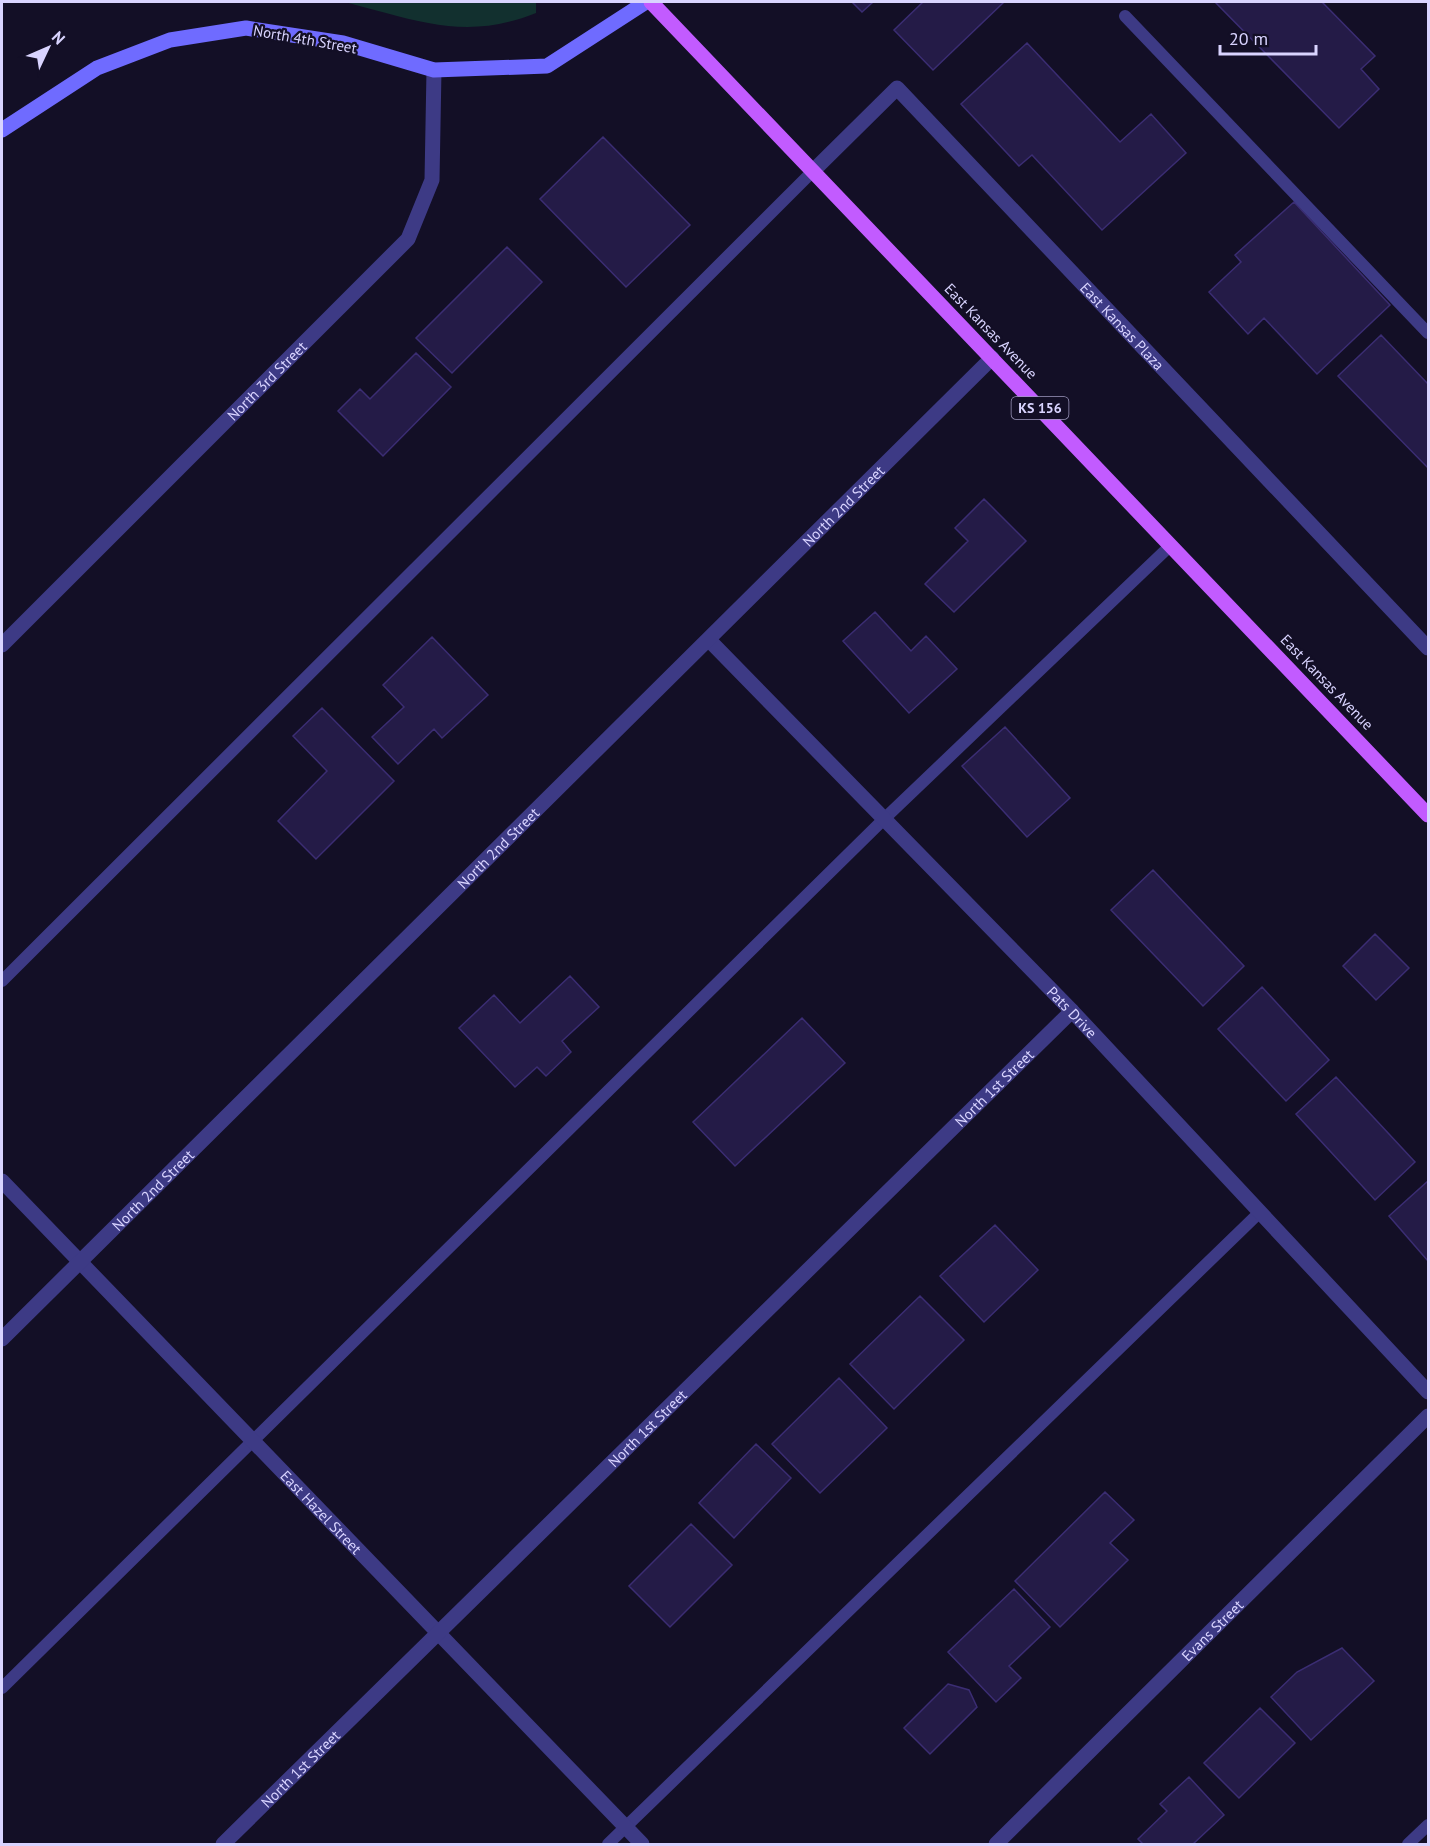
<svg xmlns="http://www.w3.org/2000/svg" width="1430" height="1846" font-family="'PT Sans',sans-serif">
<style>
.green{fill:#12302f}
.building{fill:#241b47;stroke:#3b2d73;stroke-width:1.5}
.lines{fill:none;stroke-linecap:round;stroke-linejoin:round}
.service{stroke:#3d3a85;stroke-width:12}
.minor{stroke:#3d3a85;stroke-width:15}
.secondary{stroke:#6f6bff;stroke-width:15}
.primary{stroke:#c25bff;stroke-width:15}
.labels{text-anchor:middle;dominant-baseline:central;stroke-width:4.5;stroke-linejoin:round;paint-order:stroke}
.shield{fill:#130f26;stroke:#9e99be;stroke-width:1.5}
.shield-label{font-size:14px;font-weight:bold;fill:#d9d4ff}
.street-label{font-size:15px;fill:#d9d4ff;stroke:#130f26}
</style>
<rect width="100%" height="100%" fill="#130f26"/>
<path class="green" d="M 345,2 L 536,2 L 536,13 C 481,35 441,28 386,13 C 372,9 358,6 345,2 Z"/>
<path class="building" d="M 852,2 L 873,2 L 862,12 Z
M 923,2 L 1004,2 L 933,70 L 894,30 Z
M 1215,2 L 1322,2 L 1375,56 L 1361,69 L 1379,89 L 1339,128 Z
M 1027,43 L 1120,142 L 1151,114 L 1186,153 L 1102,230 L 1032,155 L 1019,166 L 961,104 Z
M 603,137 L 690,225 L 626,287 L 540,199 Z
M 1294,202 L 1390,305 L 1317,374 L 1264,318 L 1248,334 L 1209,292 L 1241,262 L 1235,255 Z
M 507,247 L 542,282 L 452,373 L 416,338 Z
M 1381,335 L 1428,384 L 1428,468 L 1338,376 Z
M 416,353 L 451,387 L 383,456 L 338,411 L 360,389 L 370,399 Z
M 984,499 L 1026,541 L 954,612 L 925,584 L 968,541 L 955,528 Z
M 875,612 L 911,651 L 926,636 L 957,669 L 909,713 L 843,641 Z
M 432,637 L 488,695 L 442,738 L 434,729 L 398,764 L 372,737 L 404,707 L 383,685 Z
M 322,708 L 394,781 L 316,859 L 278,821 L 327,771 L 293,736 Z
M 1005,727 L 1070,798 L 1027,837 L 962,766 Z
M 1153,870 L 1244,966 L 1203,1006 L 1111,910 Z
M 1375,934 L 1409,968 L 1376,1000 L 1343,966 Z
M 570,976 L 599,1007 L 562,1041 L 571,1052 L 546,1076 L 537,1067 L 515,1087 L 459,1028 L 494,995 L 520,1023 Z
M 1262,987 L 1329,1060 L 1286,1101 L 1218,1029 Z
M 802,1018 L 845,1063 L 735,1166 L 693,1122 Z
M 1336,1077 L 1415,1162 L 1375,1200 L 1296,1114 Z
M 1428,1181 L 1428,1261 L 1389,1216 Z
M 995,1225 L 1038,1270 L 984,1322 L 940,1276 Z
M 920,1296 L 964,1340 L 894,1409 L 850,1364 Z
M 839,1378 L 887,1428 L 820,1493 L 772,1444 Z
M 756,1444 L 791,1478 L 734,1538 L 699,1503 Z
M 1105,1492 L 1134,1520 L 1110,1543 L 1128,1560 L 1060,1627 L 1015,1581 Z
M 691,1524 L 732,1565 L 670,1627 L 629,1586 Z
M 1014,1589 L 1050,1627 L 1009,1666 L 1021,1678 L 996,1702 L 948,1652 Z
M 1342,1648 L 1374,1681 L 1311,1740 L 1271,1697 L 1297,1672 Z
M 948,1684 L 969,1690 L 977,1707 L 930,1754 L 904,1728 Z
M 1260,1708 L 1295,1743 L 1239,1798 L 1204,1763 Z
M 1189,1777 L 1224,1815 L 1193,1844 L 1143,1844 L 1138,1839 L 1167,1811 L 1160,1804 Z"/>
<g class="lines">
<path class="service" d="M 1125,16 L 1428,333
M 2,981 L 813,171
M 2,1688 L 884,819 L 1171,545
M 608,1844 L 1260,1212
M 1408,1844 L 1428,1825"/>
<g class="minor">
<path id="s1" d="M 813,171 L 897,88 L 1428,648"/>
<path id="s2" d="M 709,640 L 1072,1011 L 1428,1392"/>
<path id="s3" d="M 2,645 L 408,239 L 432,180 L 434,70"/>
<path id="s4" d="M 2,1181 L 642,1844"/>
<path id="s5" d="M 2,1339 L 992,358"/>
<path id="s6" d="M 223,1844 L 1072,1011"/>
<path id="s7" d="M 996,1844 L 1428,1416"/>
</g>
<path class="secondary" d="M 2,130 L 97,68 L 170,40 L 246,28 L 343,43 L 434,70 L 547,66 L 646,2"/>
<path class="primary" d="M 651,2 L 1428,815"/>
</g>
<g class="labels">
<rect class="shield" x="1011.5" y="397" width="57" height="22" rx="4.5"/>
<g class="shield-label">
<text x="1040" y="408">KS 156</text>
</g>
<g class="street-label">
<text transform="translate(305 39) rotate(10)">North 4th Street</text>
<text stroke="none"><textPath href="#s1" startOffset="446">East Kansas Plaza</textPath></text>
<text transform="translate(991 331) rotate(46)">East Kansas Avenue</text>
<text stroke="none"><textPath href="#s3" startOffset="374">North 3rd Street</textPath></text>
<text stroke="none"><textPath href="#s5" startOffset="1184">North 2nd Street</textPath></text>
<text transform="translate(1327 682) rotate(46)">East Kansas Avenue</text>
<text stroke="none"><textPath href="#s5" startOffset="698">North 2nd Street</textPath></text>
<text stroke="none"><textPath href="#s2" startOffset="520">Pats Drive</textPath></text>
<text stroke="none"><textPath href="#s6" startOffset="1080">North 1st Street</textPath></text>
<text stroke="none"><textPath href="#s5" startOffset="212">North 2nd Street</textPath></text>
<text stroke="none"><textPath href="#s6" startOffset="594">North 1st Street</textPath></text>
<text stroke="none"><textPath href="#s4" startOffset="460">East Hazel Street</textPath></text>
<text stroke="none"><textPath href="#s7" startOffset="304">Evans Street</textPath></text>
<text stroke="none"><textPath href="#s6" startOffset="108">North 1st Street</textPath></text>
</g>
</g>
<rect width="1430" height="1846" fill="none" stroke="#d9d4ff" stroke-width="6"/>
<g transform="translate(48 48) rotate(46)" stroke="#130f26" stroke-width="4.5" paint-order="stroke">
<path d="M0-4.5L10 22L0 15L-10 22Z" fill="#d9d4ff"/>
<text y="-9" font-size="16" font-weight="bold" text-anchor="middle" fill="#d9d4ff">N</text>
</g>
<path d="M1220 45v9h96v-9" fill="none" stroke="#d9d4ff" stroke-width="3"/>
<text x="1229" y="45" font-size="18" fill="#d9d4ff" stroke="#130f26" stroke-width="4.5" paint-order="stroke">20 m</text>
</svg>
